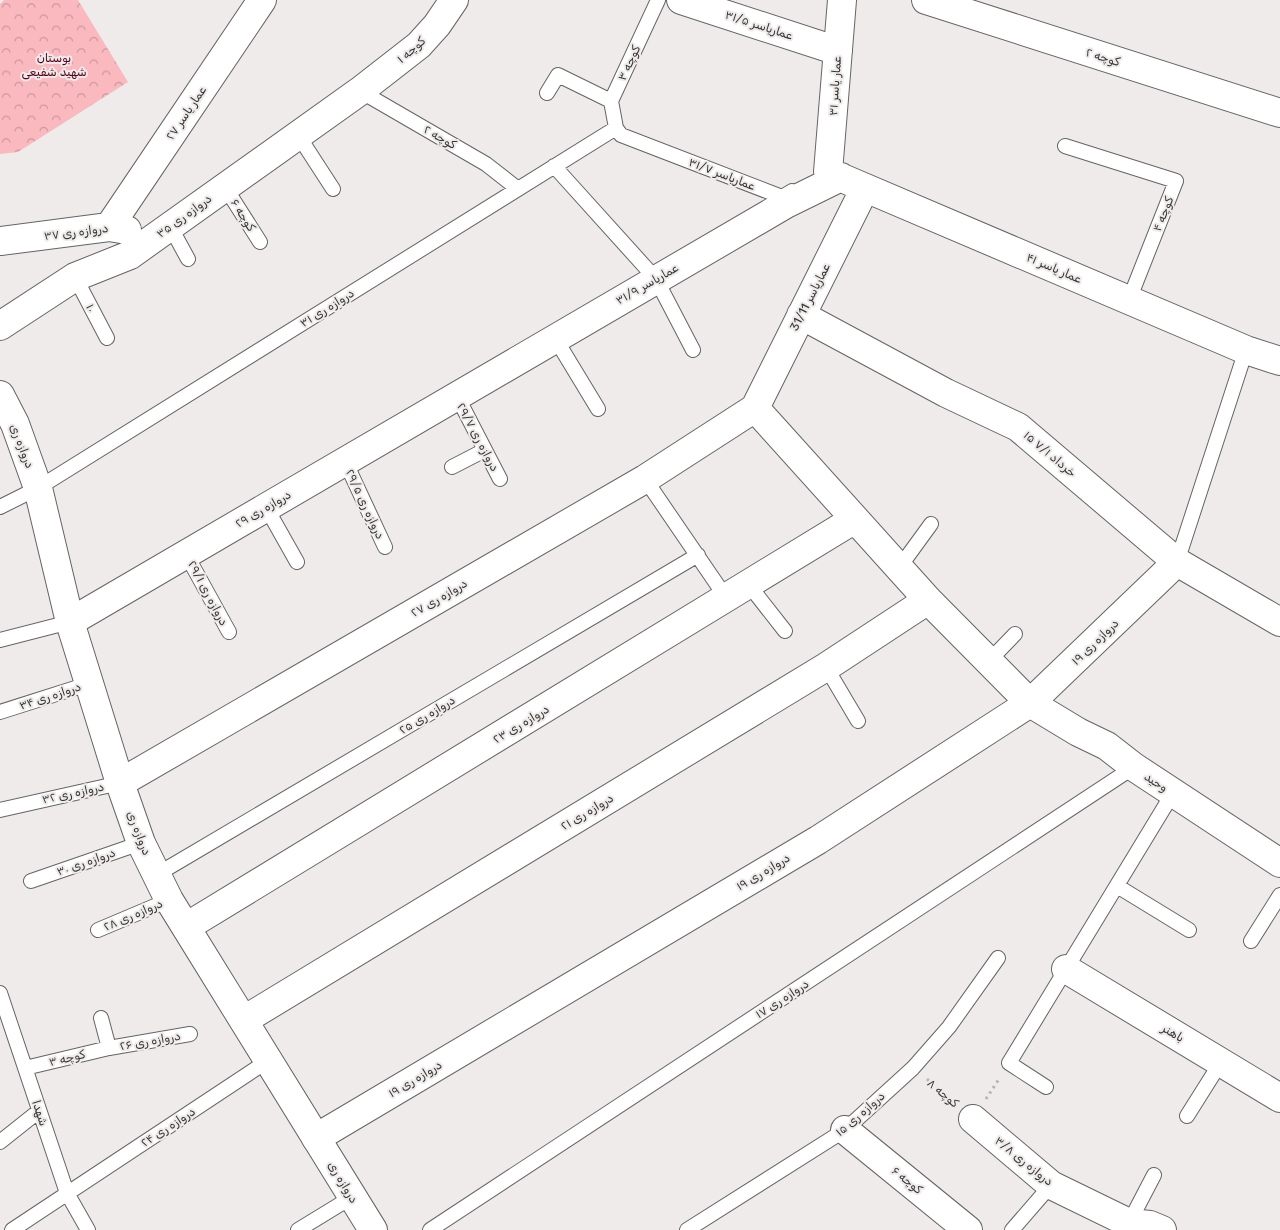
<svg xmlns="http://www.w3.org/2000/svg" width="1280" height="1230" font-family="Rubik,Vazirmatn,sans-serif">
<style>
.park{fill:url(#park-crowns)}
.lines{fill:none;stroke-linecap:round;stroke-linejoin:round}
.lane-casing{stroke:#676364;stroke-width:16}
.street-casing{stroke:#676364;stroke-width:30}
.secondary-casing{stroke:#676364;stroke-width:30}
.path{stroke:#b7b4b4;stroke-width:3;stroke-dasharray:2.5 4;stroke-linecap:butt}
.lane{stroke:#fff;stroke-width:14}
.street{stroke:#fff;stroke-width:28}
.secondary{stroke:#fff;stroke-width:28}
.labels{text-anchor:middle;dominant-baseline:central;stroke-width:4;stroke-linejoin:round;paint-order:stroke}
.street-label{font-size:12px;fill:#373636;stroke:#efebeb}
.park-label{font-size:12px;fill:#56001a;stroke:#efebeb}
</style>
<defs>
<pattern id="park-crowns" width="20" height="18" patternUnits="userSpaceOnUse" patternTransform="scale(1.25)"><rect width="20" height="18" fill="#fab9bf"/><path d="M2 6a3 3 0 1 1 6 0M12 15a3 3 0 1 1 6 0" fill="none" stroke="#cb979c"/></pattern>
</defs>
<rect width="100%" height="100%" fill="#efebeb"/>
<path class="park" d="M 4,0 L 78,0 L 128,82 L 18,152 L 0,154 L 0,4 Z"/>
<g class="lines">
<g class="lane-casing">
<path id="lane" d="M 658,0 L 611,101 L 616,128 L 621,135 L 782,197 L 792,191
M 360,91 L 486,164 L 518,189
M 547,93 L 558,75 L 611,101
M 298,135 L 333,189
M 1065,146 L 1176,181 L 1129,300
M 554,166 L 656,279 L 693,350
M 225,187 L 260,242
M 170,226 L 188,259
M 75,277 L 107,338
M 555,338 L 598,409
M 457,396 L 500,479
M 345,461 L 385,547
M 452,467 L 485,450
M 645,479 L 727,599
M 0,507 L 38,488 L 616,128
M 266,507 L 297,562
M 186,554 L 229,632
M 1177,562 L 1246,350
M 899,568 L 931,524
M 749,585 L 785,631
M 0,640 L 70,622
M 988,662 L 1015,634
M 826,667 L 858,721
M 0,712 L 91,683
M 0,810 L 120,783
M 156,875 L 698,555
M 31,881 L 141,843
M 1117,886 L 1189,930
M 98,930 L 169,900
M 1251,941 L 1280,895
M 0,993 L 67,1193 L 88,1230
M 101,1018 L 109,1048
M 25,1068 L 109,1048 L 190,1034
M 1046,1087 L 1009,1063 L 1173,793
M 1187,1116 L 1221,1062
M 0,1142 L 39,1111
M 1129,1223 L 1154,1175
M 12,1230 L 269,1060
M 298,1230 L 352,1197
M 430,1230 L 1134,767
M 687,1230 L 845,1130 L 913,1068 L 949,1027 L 998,958
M 1012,1230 L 1051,1185"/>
</g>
<g class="street-casing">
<path id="street" d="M 681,0 L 838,51
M 842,0 L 828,172 L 1246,350 L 1280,361
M 926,0 L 1280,113
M 109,227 L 262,0
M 0,241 L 109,227 L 127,230
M 801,315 L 946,393 L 1018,427 L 1177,562 L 1280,622
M 0,326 L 75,277 L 130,255 L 360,91 L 419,45 L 437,25 L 454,0
M 755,408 L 928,600 L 1030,703 L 1078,732 L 1107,746 L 1134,767 L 1280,863
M 755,408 L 865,188
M 70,622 L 786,204 L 841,177
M 120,783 L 645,479 L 755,408
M 186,927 L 855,519
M 1066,969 L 1280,1098
M 244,1020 L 826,667 L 928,600
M 973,1119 L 1051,1185 L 1129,1223 L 1150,1225 L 1162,1230
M 845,1130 L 968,1230
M 316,1138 L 818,840 L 1030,703 L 1177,562"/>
</g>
<g class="secondary-casing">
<path id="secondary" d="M 0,395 L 15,424 L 38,488 L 70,622 L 120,783 L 141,843 L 169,900 L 373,1230"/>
</g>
<path class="path" d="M 927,1079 L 954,1103
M 986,1099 L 999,1079"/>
<use href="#lane" class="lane"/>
<use href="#street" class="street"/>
<use href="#secondary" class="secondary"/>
</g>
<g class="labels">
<g class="street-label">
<text transform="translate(759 25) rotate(18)">عماریاسر ۳۱/۵</text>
<text transform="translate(411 50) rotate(-41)">کوچه ۱</text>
<text transform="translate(1103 57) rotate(18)">کوچه ۲</text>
<text transform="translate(629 63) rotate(-65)">کوچه ۳</text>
<text transform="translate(835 86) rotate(-86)">عمار یاسر ۳۱</text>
<text transform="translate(186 113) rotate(-56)">عمار یاسر ۲۷</text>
<text transform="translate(440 137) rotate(30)">کوچه ۲</text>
<text transform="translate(722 174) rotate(21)">عماریاسر ۳۱/۷</text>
<text transform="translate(1163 214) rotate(-68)">کوچه ۴</text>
<text transform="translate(243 215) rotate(58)">کوچه ۶</text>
<text transform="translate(184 216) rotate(-36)">دروازه ری ۳۵</text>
<text transform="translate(76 232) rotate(-7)">دروازه ری ۳۷</text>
<text transform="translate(1054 268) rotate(23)">عمار یاسر ۴۱</text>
<text transform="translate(647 284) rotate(-30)">عماریاسر ۳۱/۹</text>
<text transform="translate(810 297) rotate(-63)">عماریاسر 31/11</text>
<text transform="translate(91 308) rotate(63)">۱۰</text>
<text transform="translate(327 308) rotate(-32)">دروازه ری ۳۱</text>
<text transform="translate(478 437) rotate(62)">دروازه ری ۲۹/۷</text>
<text transform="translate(22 446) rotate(69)">دروازه ری</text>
<text transform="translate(1050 454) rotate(40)">۱۵ خرداد ۷/۱</text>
<text transform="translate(365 504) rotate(65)">دروازه ری ۲۹/۵</text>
<text transform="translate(263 509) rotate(-30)">دروازه ری ۲۹</text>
<text transform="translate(208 593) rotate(62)">دروازه ری ۲۹/۱</text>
<text transform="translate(439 598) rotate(-30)">دروازه ری ۲۷</text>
<text transform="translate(1095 642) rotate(-44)">دروازه ری ۱۹</text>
<text transform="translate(50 696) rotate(-18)">دروازه ری ۳۴</text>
<text transform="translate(427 715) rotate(-31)">دروازه ری ۲۵</text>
<text transform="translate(521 724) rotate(-31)">دروازه ری ۲۳</text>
<text transform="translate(1156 782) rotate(33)">وحید</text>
<text transform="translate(73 793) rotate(-12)">دروازه ری ۳۲</text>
<text transform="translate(587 812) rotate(-31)">دروازه ری ۲۱</text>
<text transform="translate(139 833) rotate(69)">دروازه ری</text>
<text transform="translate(86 862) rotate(-19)">دروازه ری ۳۰</text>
<text transform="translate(763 872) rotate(-31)">دروازه ری ۱۹</text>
<text transform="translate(133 915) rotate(-23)">دروازه ری ۲۸</text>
<text transform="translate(782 999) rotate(-33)">دروازه ری ۱۷</text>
<text transform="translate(1173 1033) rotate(31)">باهنر</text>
<text transform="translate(150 1041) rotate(-10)">دروازه ری ۲۶</text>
<text transform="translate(67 1058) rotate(-13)">کوچه ۳</text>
<text transform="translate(415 1079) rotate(-31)">دروازه ری ۱۹</text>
<text transform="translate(943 1093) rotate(40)">کوچه ۸</text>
<text transform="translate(40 1113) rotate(72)">شهدا</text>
<text transform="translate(860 1114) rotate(-41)">دروازه ری ۱۵</text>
<text transform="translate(168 1127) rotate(-33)">دروازه ری ۲۴</text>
<text transform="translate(1024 1161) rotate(39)">دروازه ری ۳/۸</text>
<text transform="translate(907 1180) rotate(39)">کوچه ۶</text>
<text transform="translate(343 1182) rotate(59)">دروازه ری</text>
</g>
<g class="park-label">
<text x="54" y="58">بوستان<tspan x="54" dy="14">شهید شفیعی</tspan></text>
</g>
</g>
</svg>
